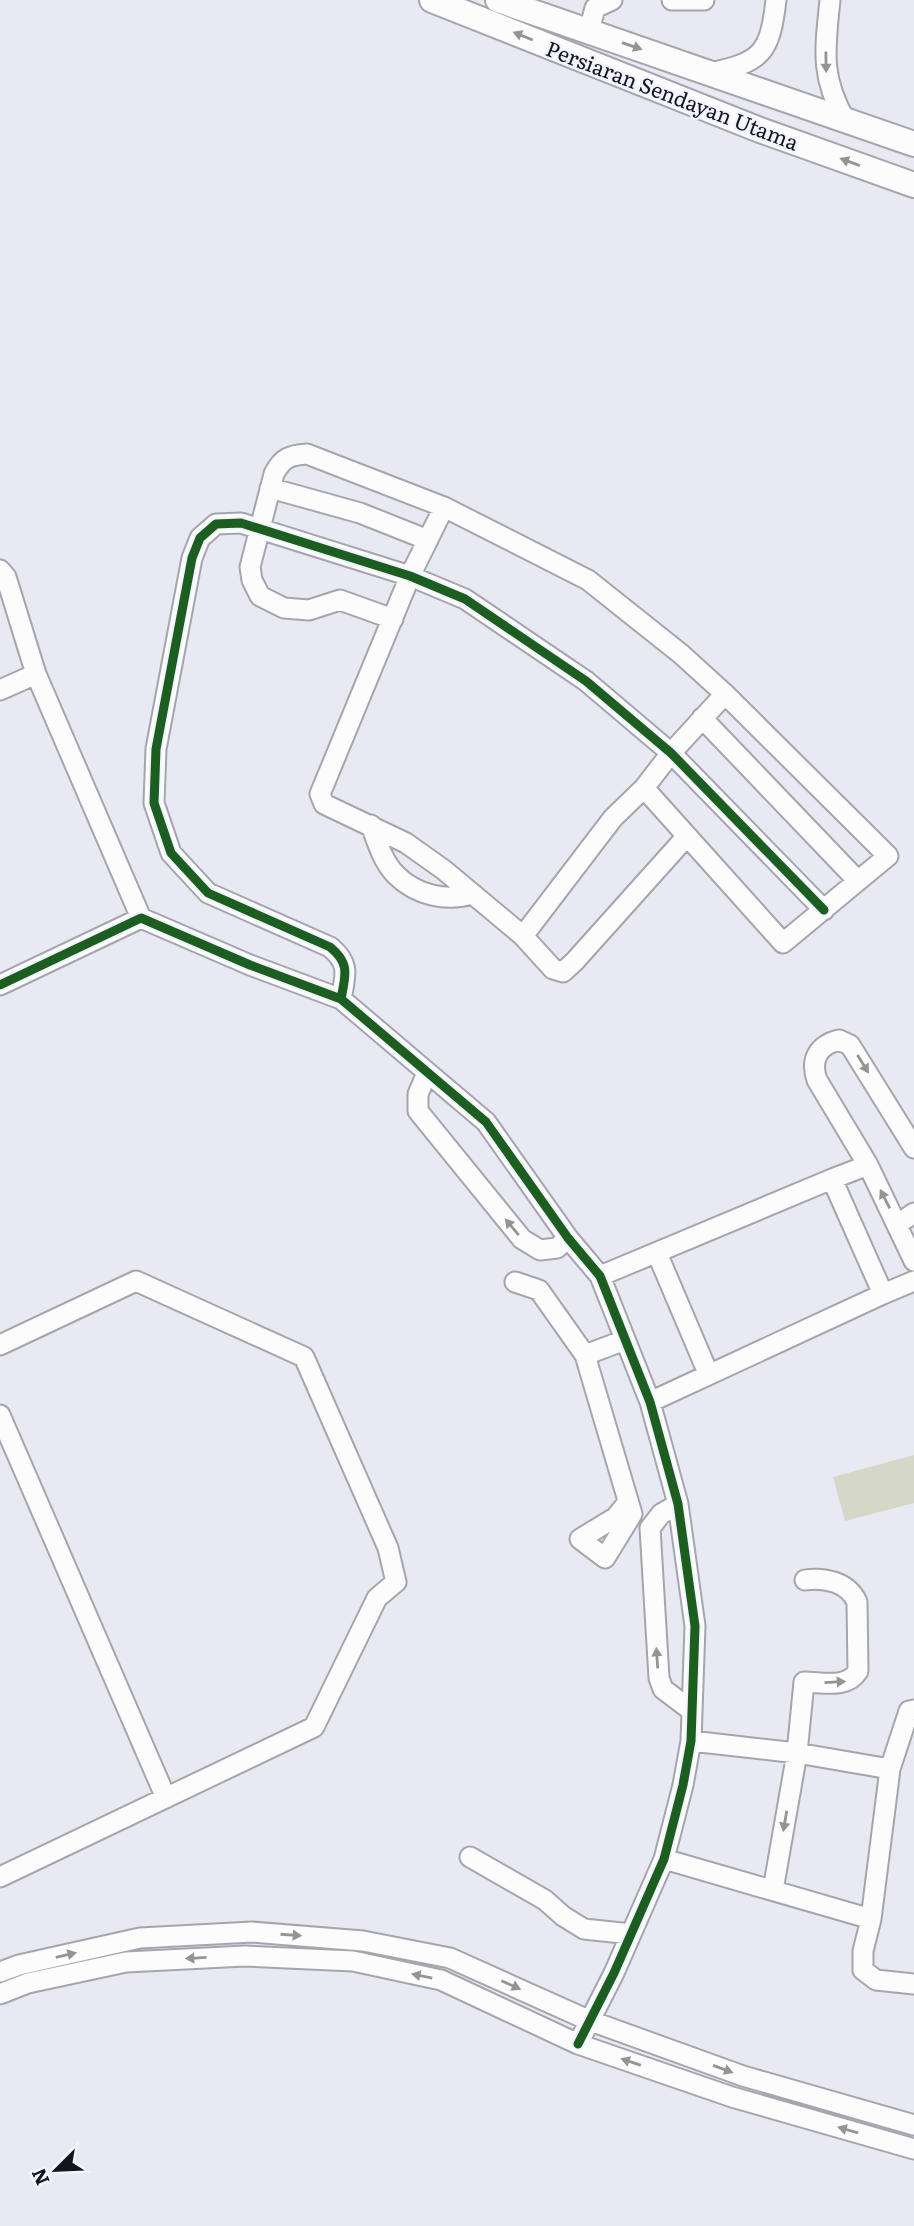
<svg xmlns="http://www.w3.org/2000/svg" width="914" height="2226" font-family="Literata,serif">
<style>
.pitch{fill:#d5d8c9}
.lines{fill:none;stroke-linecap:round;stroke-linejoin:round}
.minor-casing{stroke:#a5a5ad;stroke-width:23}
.major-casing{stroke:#a5a5ad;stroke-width:28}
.minor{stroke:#fcfcfd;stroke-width:19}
.major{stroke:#fcfcfd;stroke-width:24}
.cycleway-casing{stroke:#f2f3ff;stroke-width:13}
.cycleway{stroke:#1b5e20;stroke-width:9}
.oneway{fill:#949497}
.labels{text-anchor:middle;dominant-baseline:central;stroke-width:5;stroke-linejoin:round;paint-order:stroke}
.street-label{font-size:21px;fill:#14141b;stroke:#f2f3ff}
</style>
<rect width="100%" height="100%" fill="#e9e9f4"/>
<path class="pitch" d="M 914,1455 L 914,1503 L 845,1521 L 833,1477 Z"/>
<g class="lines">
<g class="minor-casing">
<path id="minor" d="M 672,0 L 704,0
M 830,0 C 825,49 820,76 845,120
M 589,31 L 595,8 L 612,0
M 710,73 C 762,62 770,53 776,0
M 270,488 L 360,513 L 428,540
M 444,507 L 410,576 L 320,794 L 324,804 L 406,843 L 444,870 L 523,936 L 553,969 L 563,972 L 574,962 L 687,836
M 0,570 L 6,577 L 36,674 L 141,918
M 393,619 L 340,600 L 309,610 L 284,608 L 260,596 L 252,580 L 250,567 L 274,474 C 282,458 290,455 307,454 L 444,507 L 588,580 L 681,654 L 725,694 L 671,753 L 644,788 L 613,818 L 523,936
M 0,690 L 36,674
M 702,718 L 858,881
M 644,788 L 783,943 L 888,856 L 725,694
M 371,825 C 377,842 383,862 396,875 C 416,895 446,902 473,894
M 0,985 L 141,918 L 250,965 L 341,999 L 486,1122 L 568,1238 L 600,1276 L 650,1402 L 678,1504 L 695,1626 L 691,1741 L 683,1785 L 664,1859 L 614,1973 L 578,2044
M 341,999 C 345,976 351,964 330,947 L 208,893 L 171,853 L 154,803 L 156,749 L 192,558 L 200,538 L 216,524 L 241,523 L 410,576 L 465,599 L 586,681 L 671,753 L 824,910
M 427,1073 L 418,1094 L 418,1111 L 522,1239 L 540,1250 L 557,1248 L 568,1238
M 914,1148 L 850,1045 L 839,1040 C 818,1045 810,1060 817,1080 L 868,1165 L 914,1261
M 832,1179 L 868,1165
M 898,1224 L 914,1213
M 657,1253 L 708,1373
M 600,1276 L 832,1179 L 883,1294 L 650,1402
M 515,1282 L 539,1290 L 585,1355 L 625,1340
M 883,1294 L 914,1281
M 0,1345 L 136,1281 L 304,1357 L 388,1548 L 396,1582 L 377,1598 L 314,1727 L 0,1877
M 585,1355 L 632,1514 L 605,1558 L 580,1539 L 616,1517 L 628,1502
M 0,1415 L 166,1798
M 678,1504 L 661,1514 L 650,1528 L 659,1678 L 663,1689 L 692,1711
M 691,1741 L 797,1753 L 890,1769
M 470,1857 L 545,1900 L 563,1916 L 584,1929 L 631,1934
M 664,1859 L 871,1919 L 890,1769 L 909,1711 L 914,1710
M 773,1890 L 797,1753 L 804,1682 C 823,1682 847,1689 858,1671 L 857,1602 C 848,1582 825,1577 805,1580
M 871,1919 L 863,1951 L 863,1970 L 876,1980 L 914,1984
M 0,1972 L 19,1965 L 140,1938 L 252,1932 L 363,1941 L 450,1958 L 588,2020 L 743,2076 L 914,2125
M 0,1994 L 28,1983 L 126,1962 L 245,1956 L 353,1961 L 441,1980 L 578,2044 L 732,2097 L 914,2149"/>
</g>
<g class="major-casing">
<path id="major" d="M 432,0 L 760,130 L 914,185
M 498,0 L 914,144"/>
</g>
<use href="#minor" class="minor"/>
<use href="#major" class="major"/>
<g class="cycleway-casing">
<path id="cycleway" d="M 0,985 L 141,918 L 250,965 L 341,999 L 486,1122 L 568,1238 L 600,1276 L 650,1402 L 678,1504 L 695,1626 L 691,1741 L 683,1785 L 664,1859 L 614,1973 L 578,2044
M 341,999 C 345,976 351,964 330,947 L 208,893 L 171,853 L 154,803 L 156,749 L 192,558 L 200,538 L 216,524 L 241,523 L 410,576 L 465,599 L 586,681 L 671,753 L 824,910"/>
</g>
<use href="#cycleway" class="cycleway"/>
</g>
<defs><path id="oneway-solid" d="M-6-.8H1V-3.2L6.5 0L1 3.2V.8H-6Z" transform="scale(1.75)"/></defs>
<g class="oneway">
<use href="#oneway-solid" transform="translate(523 36) rotate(-158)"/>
<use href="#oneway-solid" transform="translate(632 46) rotate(19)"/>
<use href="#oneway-solid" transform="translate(826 62) rotate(89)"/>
<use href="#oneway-solid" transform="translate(850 162) rotate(-160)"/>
<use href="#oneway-solid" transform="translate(863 1064) rotate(58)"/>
<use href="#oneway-solid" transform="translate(885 1199) rotate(-117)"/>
<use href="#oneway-solid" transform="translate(512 1227) rotate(-130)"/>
<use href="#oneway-solid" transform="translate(657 1658) rotate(-94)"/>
<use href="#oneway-solid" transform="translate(835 1682) rotate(-3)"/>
<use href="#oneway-solid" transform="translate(785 1821) rotate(100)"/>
<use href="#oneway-solid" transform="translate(291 1935) rotate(4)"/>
<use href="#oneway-solid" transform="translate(66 1955) rotate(-13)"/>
<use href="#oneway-solid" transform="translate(196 1958) rotate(177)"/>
<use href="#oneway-solid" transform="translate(422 1976) rotate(-168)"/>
<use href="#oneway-solid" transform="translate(511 1985) rotate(24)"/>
<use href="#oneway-solid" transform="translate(631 2062) rotate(-161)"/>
<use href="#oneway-solid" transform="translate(723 2069) rotate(20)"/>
<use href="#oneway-solid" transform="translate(848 2130) rotate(-164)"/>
</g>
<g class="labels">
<g class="street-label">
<text transform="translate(673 94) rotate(21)">Persiaran Sendayan Utama</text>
</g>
</g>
<g transform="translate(56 2170) rotate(246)" stroke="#f2f3ff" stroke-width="5" paint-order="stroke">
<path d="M0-5L12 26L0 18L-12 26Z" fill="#14141b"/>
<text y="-10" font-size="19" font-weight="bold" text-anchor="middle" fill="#14141b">N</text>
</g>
</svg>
